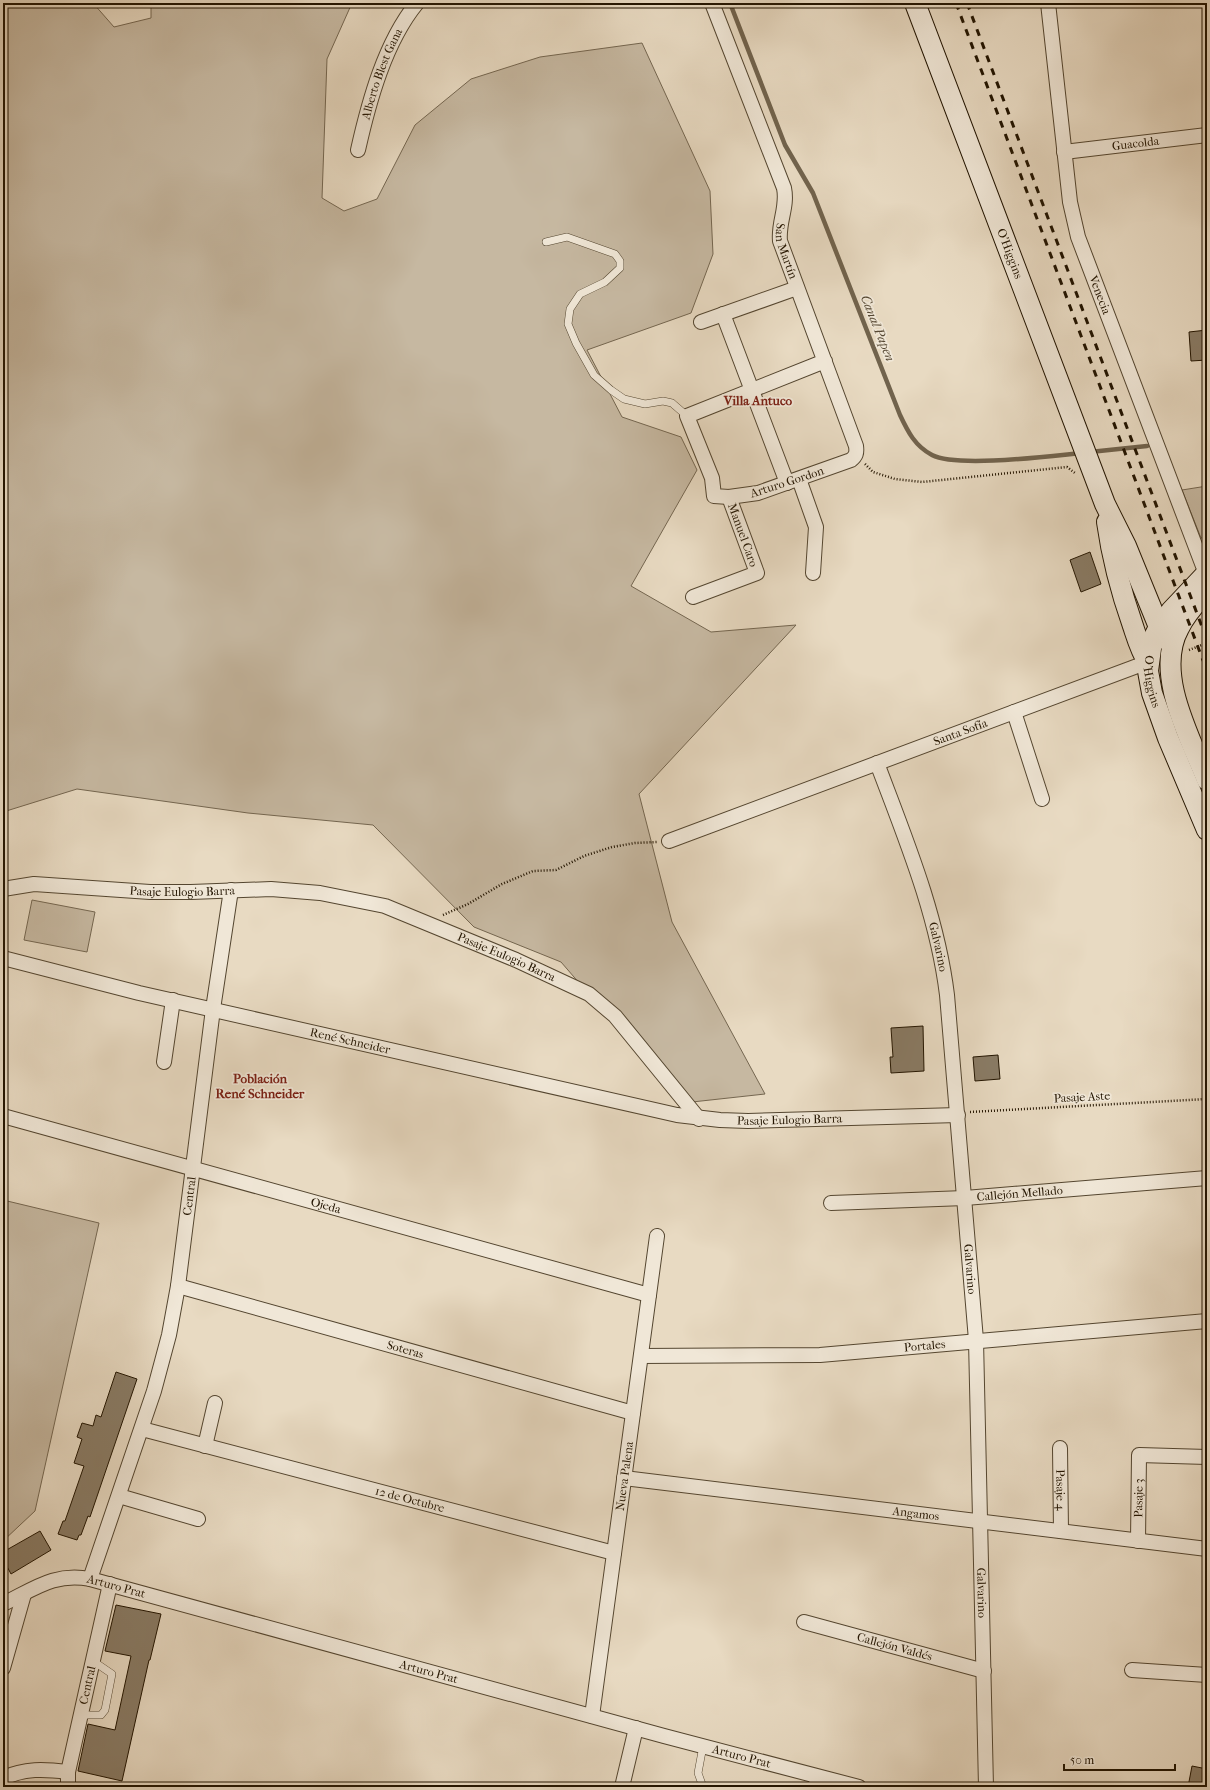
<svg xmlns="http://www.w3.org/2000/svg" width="1210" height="1790" font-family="'IM FELL French Canon',serif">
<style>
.green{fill:#c6b8a1;stroke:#746650}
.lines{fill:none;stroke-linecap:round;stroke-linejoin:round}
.stream{stroke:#71634d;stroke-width:4.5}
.building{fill:#897b65;stroke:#221400}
.lane-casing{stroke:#544630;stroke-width:8}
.street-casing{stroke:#544630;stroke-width:16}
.secondary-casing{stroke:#221400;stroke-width:22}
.path{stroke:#221400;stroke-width:2.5;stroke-dasharray:1 2;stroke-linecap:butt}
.lane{stroke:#f0e7d7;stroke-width:7}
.street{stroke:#f0e7d7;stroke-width:14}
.secondary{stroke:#f0e7d7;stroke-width:20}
.rail{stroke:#221400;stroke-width:3;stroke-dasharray:7 7;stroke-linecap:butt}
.labels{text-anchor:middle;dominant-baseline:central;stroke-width:3.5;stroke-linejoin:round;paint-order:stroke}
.street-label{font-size:12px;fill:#221400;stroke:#f0e7d7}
.water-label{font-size:13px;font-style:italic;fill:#564833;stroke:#f0e7d7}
.neighbourhood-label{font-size:13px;font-weight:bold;fill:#7a1f14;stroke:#f0e7d7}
</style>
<rect width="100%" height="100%" fill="#e8dac2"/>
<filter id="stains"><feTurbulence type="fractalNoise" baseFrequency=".005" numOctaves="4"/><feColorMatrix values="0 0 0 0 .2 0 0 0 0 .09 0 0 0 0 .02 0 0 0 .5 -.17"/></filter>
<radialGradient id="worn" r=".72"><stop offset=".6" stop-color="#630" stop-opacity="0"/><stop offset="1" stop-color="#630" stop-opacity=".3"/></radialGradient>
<path class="green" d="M 3,3 L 93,3 L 114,27 L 151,18 L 151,3 L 352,3 L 327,59 L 322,198 L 344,211 L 377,199 L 415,125 L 471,79 L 540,57 L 642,43 L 710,191 L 713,254 L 691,313 L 587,350 L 622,417 L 681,437 L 697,470 L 631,586 L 711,632 L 796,625 L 639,794 L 672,922 L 765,1094 L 683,1103 L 561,962 L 474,927 L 373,825 L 248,813 L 77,789 L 3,812 Z
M 1207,486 L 1207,538 L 1201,538 L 1182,490 Z
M 32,900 L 95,912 L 87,952 L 24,940 Z
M 3,1200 L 99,1223 L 35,1511 L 3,1541 Z"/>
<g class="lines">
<path class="stream" d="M 730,3 L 785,145 L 813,193 L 900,415 C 908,432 915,446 932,455 C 957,468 1050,456 1081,453
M 1090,452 L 1147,446"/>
</g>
<path class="building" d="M 1207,330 L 1207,360 L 1191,361 L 1189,332 Z
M 1090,552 L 1101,584 L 1081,592 L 1070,560 Z
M 923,1026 L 924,1071 L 891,1073 L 890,1057 L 893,1057 L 891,1028 Z
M 998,1055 L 1000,1079 L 975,1081 L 973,1057 Z
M 116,1372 L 137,1379 L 90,1517 L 88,1516 L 81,1535 L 79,1535 L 77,1540 L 58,1534 L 63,1521 L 65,1521 L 84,1466 L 74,1463 L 82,1439 L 77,1437 L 82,1423 L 93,1426 L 96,1415 L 101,1417 Z
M 40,1531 L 51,1550 L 11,1574 L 3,1559 L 3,1552 Z
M 116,1605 L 161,1614 L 150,1660 L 149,1660 L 122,1781 L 78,1771 L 88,1724 L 115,1730 L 131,1656 L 105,1651 Z
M 1192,1766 L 1207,1769 L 1207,1787 L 1188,1787 Z"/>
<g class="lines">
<g class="lane-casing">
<path id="lane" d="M 546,242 L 567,237 L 615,254 L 620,261 L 620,268 L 605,282 L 580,294 L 570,309 L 568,324 L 576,343 L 594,375 L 611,390 L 624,399 L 645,404 L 663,401 L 672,403 L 687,416
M 81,1715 L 101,1715 L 105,1710 L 112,1674 L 93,1661
M 703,1787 L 698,1773 L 703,1746
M 812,1787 L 814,1775"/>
</g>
<g class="street-casing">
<g id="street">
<path id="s1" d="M 712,3 L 784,188 C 788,207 778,222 780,241 L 856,446 C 857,453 856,456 851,460 L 758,493 L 729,497 L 714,496 L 712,478 L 687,416 L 825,361"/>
<path id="s2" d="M 1048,3 L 1070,202 L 1078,237 L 1206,574"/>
<path id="s3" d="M 358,150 C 369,101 385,42 417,3"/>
<path id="s4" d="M 1064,152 L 1207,135"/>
<path d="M 723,314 L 787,483"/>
<path d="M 701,322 L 797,288"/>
<path d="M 799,479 L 816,527 L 813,573"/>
<path d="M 693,597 L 757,573 L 729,497"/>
<path d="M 1014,712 L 1042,799"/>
<path id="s5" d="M 877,763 C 906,840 937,914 947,995 L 976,1340 L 986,1787"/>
<path id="s6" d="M 669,841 L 1148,662"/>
<path id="s7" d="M 3,889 L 34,884 L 150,892 L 191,892 L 271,889 L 320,893 L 385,906 L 516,960 L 589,994 L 615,1016 L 699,1119"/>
<path id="s8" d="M 3,958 L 139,993 L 677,1115 L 720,1120 L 748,1121 L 958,1115"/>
<path d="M 164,1062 L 173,1000"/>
<path id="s9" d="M 3,1116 L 649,1295"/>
<path id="s10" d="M 831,1203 L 965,1198 L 1207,1178"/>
<path id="s11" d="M 178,1286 L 633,1413"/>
<path id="s12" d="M 641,1356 L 820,1355 L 1207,1321"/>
<path id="s13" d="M 142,1429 L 614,1553"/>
<path d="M 205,1446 L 215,1403"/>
<path id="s14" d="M 1060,1448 L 1061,1531"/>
<path id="s15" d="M 624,1478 L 1207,1549"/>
<path d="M 119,1496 L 198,1519"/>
<path id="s16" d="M 1138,1541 L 1139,1455 L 1207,1457"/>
<path id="s17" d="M 90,1579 L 154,1391 L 169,1335 L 178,1286 L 213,1009 L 231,890"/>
<path id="s18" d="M 3,1604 C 34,1589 55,1572 90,1579 L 664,1736 L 859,1787"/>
<path id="s19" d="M 804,1622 L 984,1671"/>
<path d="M 3,1668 L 24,1594"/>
<path d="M 1132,1670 L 1207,1675"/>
<path id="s20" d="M 592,1716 L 657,1236"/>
<path d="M 3,1778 C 25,1768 44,1769 68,1772"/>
<path id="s21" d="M 68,1787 L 68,1772 L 110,1584"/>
<path d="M 622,1787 L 636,1728"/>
</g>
</g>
<g class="secondary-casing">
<g id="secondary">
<path id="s22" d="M 915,3 L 1105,504 L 1126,546 L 1159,627 L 1172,646"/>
<path d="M 1107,522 C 1112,558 1121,592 1133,626 C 1137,638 1141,652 1148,662"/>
<path id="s23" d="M 1207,573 L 1171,611 L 1159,627 L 1152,641 L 1148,671 L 1152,693 L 1168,738 L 1207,830"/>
<path d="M 1204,594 C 1195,604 1185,615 1179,628 C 1154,673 1190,737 1207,780"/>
</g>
</g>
<path class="path" d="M 865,464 L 873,472 L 895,479 L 922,482 L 1067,467 L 1075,473
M 1189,650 L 1207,643
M 443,915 L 468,904 L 502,884 L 533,871 L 556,870 L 584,856 L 612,847 L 635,843 L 657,842
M 970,1112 L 1207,1099"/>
<use href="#lane" class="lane"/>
<use href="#street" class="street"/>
<use href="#secondary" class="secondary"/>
<path class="rail" d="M 956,3 L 1207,671
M 967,3 L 1207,640"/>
</g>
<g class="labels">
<g class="street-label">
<text stroke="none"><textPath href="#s3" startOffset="80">Alberto Blest Gana</textPath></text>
<text stroke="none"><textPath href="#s4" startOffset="72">Guacolda</textPath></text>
<text stroke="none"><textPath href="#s1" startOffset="263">San Martín</textPath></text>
<text stroke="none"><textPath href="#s22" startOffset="268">O'Higgins</textPath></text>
<text stroke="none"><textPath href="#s2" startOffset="298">Venecia</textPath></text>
<text transform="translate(787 482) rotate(-18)">Arturo Gordon</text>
<text transform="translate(743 535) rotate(70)">Manuel Caro</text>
<text stroke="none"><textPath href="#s23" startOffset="129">O'Higgins</textPath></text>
<text stroke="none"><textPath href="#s6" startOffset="311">Santa Sofía</textPath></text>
<text stroke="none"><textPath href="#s7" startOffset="180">Pasaje Eulogio Barra</textPath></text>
<text stroke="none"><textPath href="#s5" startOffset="194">Galvarino</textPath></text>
<text stroke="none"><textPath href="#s7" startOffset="516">Pasaje Eulogio Barra</textPath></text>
<text stroke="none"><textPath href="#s8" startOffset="357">René Schneider</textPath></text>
<text transform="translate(1082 1097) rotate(-3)">Pasaje Aste</text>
<text stroke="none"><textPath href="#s8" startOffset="805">Pasaje Eulogio Barra</textPath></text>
<text stroke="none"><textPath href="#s10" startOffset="189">Callejón Mellado</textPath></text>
<text stroke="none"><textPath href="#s17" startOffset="397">Central</textPath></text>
<text stroke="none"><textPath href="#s9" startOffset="335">Ojeda</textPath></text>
<text stroke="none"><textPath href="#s5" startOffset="518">Galvarino</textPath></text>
<text stroke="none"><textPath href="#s12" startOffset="284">Portales</textPath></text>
<text stroke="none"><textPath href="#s11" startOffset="236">Soteras</textPath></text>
<text stroke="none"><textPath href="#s20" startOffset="242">Nueva Palena</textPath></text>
<text stroke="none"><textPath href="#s14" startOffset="42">Pasaje 4</textPath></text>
<text stroke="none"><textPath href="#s16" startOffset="43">Pasaje 3</textPath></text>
<text stroke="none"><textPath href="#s13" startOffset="277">12 de Octubre</textPath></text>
<text stroke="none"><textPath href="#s15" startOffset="294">Angamos</textPath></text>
<text stroke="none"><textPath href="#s18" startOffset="120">Arturo Prat</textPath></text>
<text stroke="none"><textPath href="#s5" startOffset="842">Galvarino</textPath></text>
<text stroke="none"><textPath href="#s19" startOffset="94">Callejón Valdés</textPath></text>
<text stroke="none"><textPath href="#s18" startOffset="444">Arturo Prat</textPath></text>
<text stroke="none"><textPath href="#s21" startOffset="104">Central</textPath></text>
<text stroke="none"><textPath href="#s18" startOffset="768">Arturo Prat</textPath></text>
</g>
<g class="water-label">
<text transform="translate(878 328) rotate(68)">Canal Papen</text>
</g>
<g class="neighbourhood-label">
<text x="758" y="400">Villa Antuco</text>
<text x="260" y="1078">Población<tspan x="260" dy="15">René Schneider</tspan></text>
</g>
</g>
<rect width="1210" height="1790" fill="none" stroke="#e8dac2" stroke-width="16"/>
<rect x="4" y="4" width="1202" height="1782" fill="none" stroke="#221400" stroke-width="2"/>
<rect x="8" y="8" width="1194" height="1774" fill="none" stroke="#221400"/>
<path d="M1064 1764v6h111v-6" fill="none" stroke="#221400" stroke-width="2"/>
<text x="1070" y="1764" font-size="12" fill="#221400" stroke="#f0e7d7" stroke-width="3" paint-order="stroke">50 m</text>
<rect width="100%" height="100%" filter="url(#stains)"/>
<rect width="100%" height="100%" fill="url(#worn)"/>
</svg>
